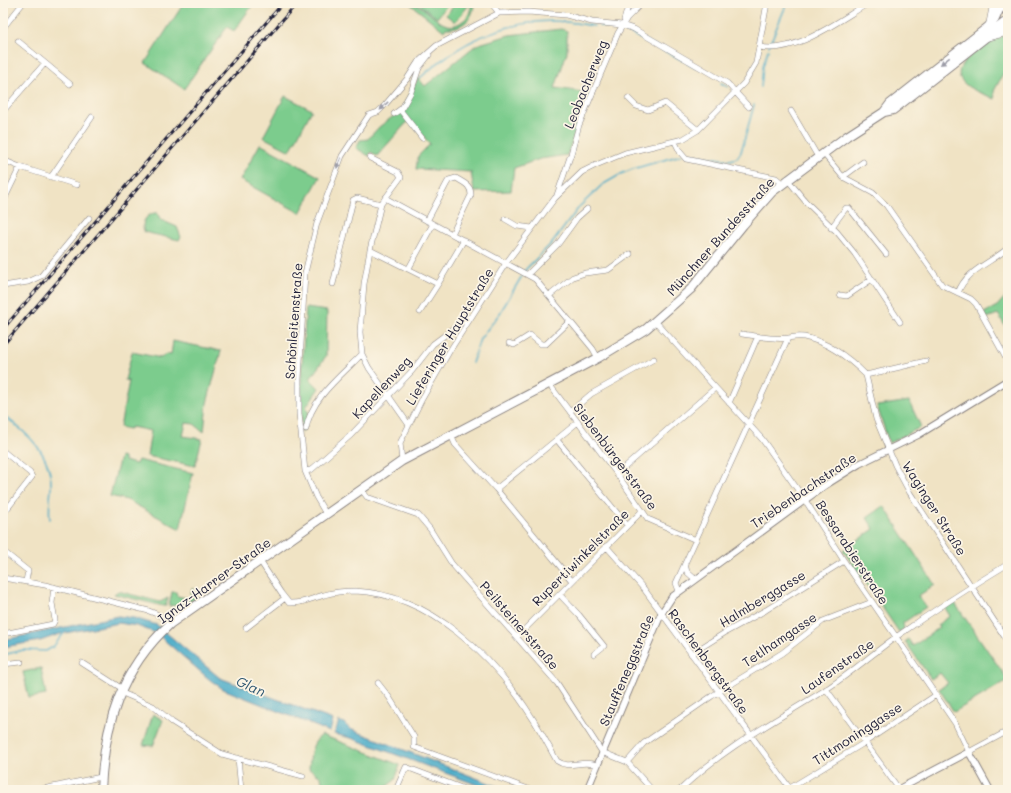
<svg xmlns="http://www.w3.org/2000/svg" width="1011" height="793" font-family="Mali,sans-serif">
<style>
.green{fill:#7ccc8d;stroke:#4f7764}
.water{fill:#48abc8;stroke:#356682}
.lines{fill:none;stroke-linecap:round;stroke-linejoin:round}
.stream{stroke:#48abc8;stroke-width:1.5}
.minor-casing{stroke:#898280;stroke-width:6}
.tertiary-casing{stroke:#898280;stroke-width:8}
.primary-casing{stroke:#898280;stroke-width:10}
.motorway-casing{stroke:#898280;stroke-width:10}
.minor{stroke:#fff;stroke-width:5}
.tertiary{stroke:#fff;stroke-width:6}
.primary{stroke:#fff;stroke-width:8}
.motorway{stroke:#fff;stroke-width:9}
.rail-casing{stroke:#22223b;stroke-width:3}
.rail{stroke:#fcf5e5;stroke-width:1.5;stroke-dasharray:4.5;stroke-linecap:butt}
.oneway{fill:#9c9ca7}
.labels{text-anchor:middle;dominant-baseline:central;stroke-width:3.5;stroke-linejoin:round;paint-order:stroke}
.street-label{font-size:13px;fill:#22223b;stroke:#fcf5e5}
.water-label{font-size:14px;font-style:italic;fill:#315973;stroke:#fcf5e5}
</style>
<rect width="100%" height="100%" fill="#fcf5e5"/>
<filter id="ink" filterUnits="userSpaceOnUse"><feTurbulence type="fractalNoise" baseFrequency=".025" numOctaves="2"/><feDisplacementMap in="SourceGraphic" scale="8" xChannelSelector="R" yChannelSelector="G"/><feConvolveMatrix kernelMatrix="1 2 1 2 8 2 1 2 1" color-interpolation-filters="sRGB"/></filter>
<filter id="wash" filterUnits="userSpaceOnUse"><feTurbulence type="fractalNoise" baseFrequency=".012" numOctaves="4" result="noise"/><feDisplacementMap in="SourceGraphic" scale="16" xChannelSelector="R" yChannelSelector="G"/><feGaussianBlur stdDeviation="0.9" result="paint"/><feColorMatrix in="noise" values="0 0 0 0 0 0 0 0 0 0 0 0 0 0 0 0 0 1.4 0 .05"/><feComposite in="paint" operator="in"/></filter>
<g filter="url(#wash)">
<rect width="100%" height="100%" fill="#f0e3c4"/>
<path class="green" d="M 184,3 L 254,3 L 234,31 L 227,27 L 184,89 L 145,63 Z
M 409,3 C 429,3 442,39 464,20 C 469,16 471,10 471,3 L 474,3 C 474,19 462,29 446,28 L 444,31 Z
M 418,3 L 449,3 L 437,18 Z
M 456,3 L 466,3 L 469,5 L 455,22 L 446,15 Z
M 561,29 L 567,31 L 567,52 L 555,88 L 590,93 L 567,155 L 540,159 L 514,168 L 511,191 L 474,192 L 471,172 L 416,169 L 418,156 L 430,144 L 409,120 L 377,156 L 371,152 L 369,156 L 356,148 L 360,140 L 368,139 L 379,127 L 403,109 L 418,78 L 425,86 L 476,45 L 509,35 Z
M 1008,34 L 1008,65 L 994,91 L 995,99 C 985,94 969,90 962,81 C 947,63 994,39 1008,34 Z
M 285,96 L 312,110 L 290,151 L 263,137 Z
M 260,144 L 320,177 L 300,213 L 240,180 Z
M 154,213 L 157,213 L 161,220 L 177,227 L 181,237 L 179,240 L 144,232 C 141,223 145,216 154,213 Z
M 1008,294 L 1008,331 L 998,314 L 987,318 L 984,313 L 997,306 Z
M 306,308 L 327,311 L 326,356 L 310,379 L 319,388 L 306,407 L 309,413 L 302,433 L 301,379 Z
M 173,341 L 221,351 L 207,403 L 204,432 L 194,424 L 186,423 L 183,436 L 202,439 L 195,466 L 147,456 L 151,431 L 132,427 L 129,429 L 120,427 L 129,381 L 125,380 L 132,352 L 161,358 L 166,354 L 171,355 Z
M 909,401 L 921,427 L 889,443 L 877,406 Z
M 120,457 L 124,458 L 124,461 L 136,464 L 138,460 L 193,473 L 180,529 L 127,500 L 110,496 Z
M 884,506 L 935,585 L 918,596 L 926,607 L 903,623 L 904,629 L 899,632 L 843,550 L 874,529 L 867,518 Z
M 192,588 L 195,590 L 193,594 L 195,599 L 178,605 L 169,606 L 172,592 L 176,592 L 177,596 L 190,599 Z
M 118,591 L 160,602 L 168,598 L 166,606 L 163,606 L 114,594 Z
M 954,602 L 1008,680 L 954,712 L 939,689 L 948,683 L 940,673 L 931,679 L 905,641 L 908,639 L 913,646 L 939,628 L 937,625 L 950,616 L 945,608 Z
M 41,668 L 46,695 L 29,698 L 23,672 Z
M 153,714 L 163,720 L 153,746 L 143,745 Z
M 322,735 L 400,765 L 395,780 L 382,790 L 323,790 L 321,777 L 309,769 C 311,754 310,744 322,735 Z"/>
<path class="water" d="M 118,616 L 134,618 L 157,625 L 220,678 L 333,720 L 330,732 L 223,689 L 210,680 L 156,633 L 137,626 L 119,623 L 60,634 L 40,641 L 3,647 L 3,640 Z
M 339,721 L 344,723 L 350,729 L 507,790 L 491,790 L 351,738 L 334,734 Z"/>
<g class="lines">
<path class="stream" d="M 599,26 L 618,28
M 622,29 L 684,61
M 769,46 L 787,3
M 687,63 L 696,68
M 420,78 C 458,43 500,22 552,21 C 566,21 581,24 594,26
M 721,83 L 728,87
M 761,87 L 763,66 L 768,50
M 684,154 L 730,160 L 737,158 L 741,152 L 754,105
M 472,363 L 480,339 L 500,313 L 526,269 L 553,242 L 580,206 L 602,185 L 623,173 L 633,169 L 681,155
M 3,415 C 27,433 51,453 51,485 C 51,497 48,508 50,519
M 3,655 L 23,650 L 46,651 L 53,647 L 64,633"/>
</g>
</g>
<g filter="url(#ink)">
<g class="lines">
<g class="minor-casing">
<path id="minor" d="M 491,3 L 499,13
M 624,20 L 629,3
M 3,28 L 23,3
M 760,47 C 797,54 839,20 869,3
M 45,63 L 70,84
M 628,98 L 636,106 L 648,110 L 665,103 L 698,130
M 3,111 L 45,63 L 18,41
M 791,111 L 818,157
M 394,114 L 402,108
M 422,138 L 401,111 L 402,108 L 411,92 L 419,68 L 429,55
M 675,142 L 680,152 L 686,159 L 776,178 L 782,183
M 823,153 L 843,177 L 873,193 L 886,205 L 942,285 L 971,299 L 976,304 L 1008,362
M 370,158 L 398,172 L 401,177 L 381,204 L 370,250 L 364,284 L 360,332 L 362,354 L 369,368 L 409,425
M 3,160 L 20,167 L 77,185
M 51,177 L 92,117
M 843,177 L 863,162
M 787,179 L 806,202 L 837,232 L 855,254 L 900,322
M 557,195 L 571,154 L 579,125 L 618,33 L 627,18 L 642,3
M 385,198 L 535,279 L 593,349 L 598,358
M 3,202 L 20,167
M 505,219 L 517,226 L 532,228
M 427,221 L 447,183 L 449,180 L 456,178 C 464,183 471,185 471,195 L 452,234
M 831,228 L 846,208 L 849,208 L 886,254
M 370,250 L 438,284 L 464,240
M 409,268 L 433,224
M 528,274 L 558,244 L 577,218 L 587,209
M 333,284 L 353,200 L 357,198 L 381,204
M 3,286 L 28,282 L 41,276 L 89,218
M 958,293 C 966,270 991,263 1008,248
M 550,295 L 573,277 L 585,273 L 608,270 L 630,254
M 840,295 L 847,296 L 872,279
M 420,312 L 438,284
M 655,321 L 762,439 L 805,500 L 844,561 L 955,723 L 969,752 L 1008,731
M 742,334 C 757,336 774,340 788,338 C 794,337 798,336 804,337 C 828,342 849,358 866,375 L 926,361
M 509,343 L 514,345 L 530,335 L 541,344 L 546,344 L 570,321
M 866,375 L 876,419 L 895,465 L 910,493 L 1008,642
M 549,384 L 617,474 L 648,519 L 696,540
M 729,403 L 758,336
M 570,412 L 591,394 L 654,359
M 306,429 C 311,398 341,376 362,354
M 451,435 L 455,444 L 496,489 L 572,581
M 557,440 L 627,525
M 3,451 L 30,473 L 32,477 L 3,514
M 402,461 L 400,443 L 422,399 L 449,352 L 506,263 L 555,198 L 582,172 L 596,165 L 625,153 L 683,139 L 698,130 L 744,83 L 756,63 L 767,3
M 305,471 L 311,470 L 351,435 L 412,371 L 433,344 L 469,317
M 617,474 L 715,388
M 361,489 L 367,497 L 418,515 L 430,529 L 452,564 L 557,683 L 602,752 L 627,762 L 652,790
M 496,489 L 578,422
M 326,514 L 316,497 L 305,471 L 299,414 L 299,379 L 305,273 L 317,223 L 342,156 L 369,115 L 378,112 L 385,105 L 407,79 L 418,62 L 436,46 L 499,13 L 528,12 L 566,15 L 592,22 L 622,25 L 634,29 L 727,83 L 749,107
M 606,546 L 644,589 L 791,790
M 3,551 L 28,571 L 26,581
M 260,561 L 281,593 L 289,603 C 302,604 313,598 324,595 C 334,592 345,591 355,591 C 431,594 495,658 533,719 C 542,733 549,747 557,761 C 570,770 581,759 597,765
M 685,564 L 687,572 L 695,579
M 3,578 L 45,585 L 149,611 L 159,615 L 171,623
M 679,591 L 676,583 L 788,338
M 559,594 L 579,615 L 604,646 L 594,654
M 246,628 L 285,598
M 3,634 L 53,624 L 55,620 L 52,603 L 54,587
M 517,637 L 642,511
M 691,654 L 726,632 L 766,610 L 844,561
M 82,663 L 121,688
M 3,664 L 21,662
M 378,683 L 389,697 L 414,737 L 414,747 L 531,790
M 826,689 L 899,789
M 120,692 L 153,706 L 172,722 L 222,754 L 303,776
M 238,758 L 241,790
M 627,762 L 644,743 L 712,696 L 782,653 L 823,621 L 872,602
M 790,788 L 864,743 L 936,695
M 38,790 L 101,777
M 396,790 L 406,767 L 467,790
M 680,790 C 723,748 775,721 825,690 C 850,674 872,654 896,637 C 933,611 970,587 1008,564"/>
</g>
<g class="tertiary-casing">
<path id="tertiary" d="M 587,790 L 661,614 L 672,597 L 824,486 L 859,464 L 918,435 L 1008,380
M 897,790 L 969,752 L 990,790"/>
</g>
<g class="primary-casing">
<path id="primary" d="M 1003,3 L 1008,13
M 884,112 L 890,104 L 988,27 L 995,19 L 1002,3
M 101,790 C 104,724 121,669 170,624 L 402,461 L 598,358 L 646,329 L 691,289 L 743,225 L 772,192 L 847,136 L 884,112 L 893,110 L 1004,23 L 1008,22"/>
</g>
<g class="motorway-casing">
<path id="motorway" d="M 991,23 L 995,3
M 988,36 L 1008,31"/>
</g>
<use href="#minor" class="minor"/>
<use href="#tertiary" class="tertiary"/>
<use href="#primary" class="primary"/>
<use href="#motorway" class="motorway"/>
<g class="rail-casing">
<path id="rail" d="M 3,329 L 283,3
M 3,345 L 297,3"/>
</g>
<use href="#rail" class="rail"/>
</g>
<defs><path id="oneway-solid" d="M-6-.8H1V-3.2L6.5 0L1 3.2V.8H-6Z"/></defs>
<g class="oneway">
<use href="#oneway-solid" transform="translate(945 61) rotate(142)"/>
<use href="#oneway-solid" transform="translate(384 106) rotate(134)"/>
<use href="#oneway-solid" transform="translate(339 163) rotate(113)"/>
</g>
</g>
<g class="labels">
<g class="street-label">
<text transform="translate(585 84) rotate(-68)">Leobacherweg</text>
<text transform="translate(720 236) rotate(-48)">Münchner Bundesstraße</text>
<text transform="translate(293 321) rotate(-86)">Schönleitenstraße</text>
<text transform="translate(449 336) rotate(-59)">Lieferinger Hauptstraße</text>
<text transform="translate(381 387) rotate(-47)">Kapellenweg</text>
<text transform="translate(616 456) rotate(53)">Siebenbürgerstraße</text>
<text transform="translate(803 490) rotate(-34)">Triebenbachstraße</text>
<text transform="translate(935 508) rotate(58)">Waginger Straße</text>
<text transform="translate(853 552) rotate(57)">Bessarabierstraße</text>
<text transform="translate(580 557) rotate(-45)">Rupertiwinkelstraße</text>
<text transform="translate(214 580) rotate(-36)">Ignaz-Harrer-Straße</text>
<text transform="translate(762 598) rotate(-31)">Halmberggasse</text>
<text transform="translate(520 625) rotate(49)">Peilsteinerstraße</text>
<text transform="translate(779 639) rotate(-34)">Tetlhamgasse</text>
<text transform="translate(709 661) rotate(54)">Raschenbergstraße</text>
<text transform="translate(837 666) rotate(-35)">Laufenstraße</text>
<text transform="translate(626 670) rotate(-67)">Stauffeneggstraße</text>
<text transform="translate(857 733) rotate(-33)">Tittmoninggasse</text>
</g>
<g class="water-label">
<text transform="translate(251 686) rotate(24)">Glan</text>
</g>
</g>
<rect width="1011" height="793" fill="none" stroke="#fcf5e5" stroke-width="16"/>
</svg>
